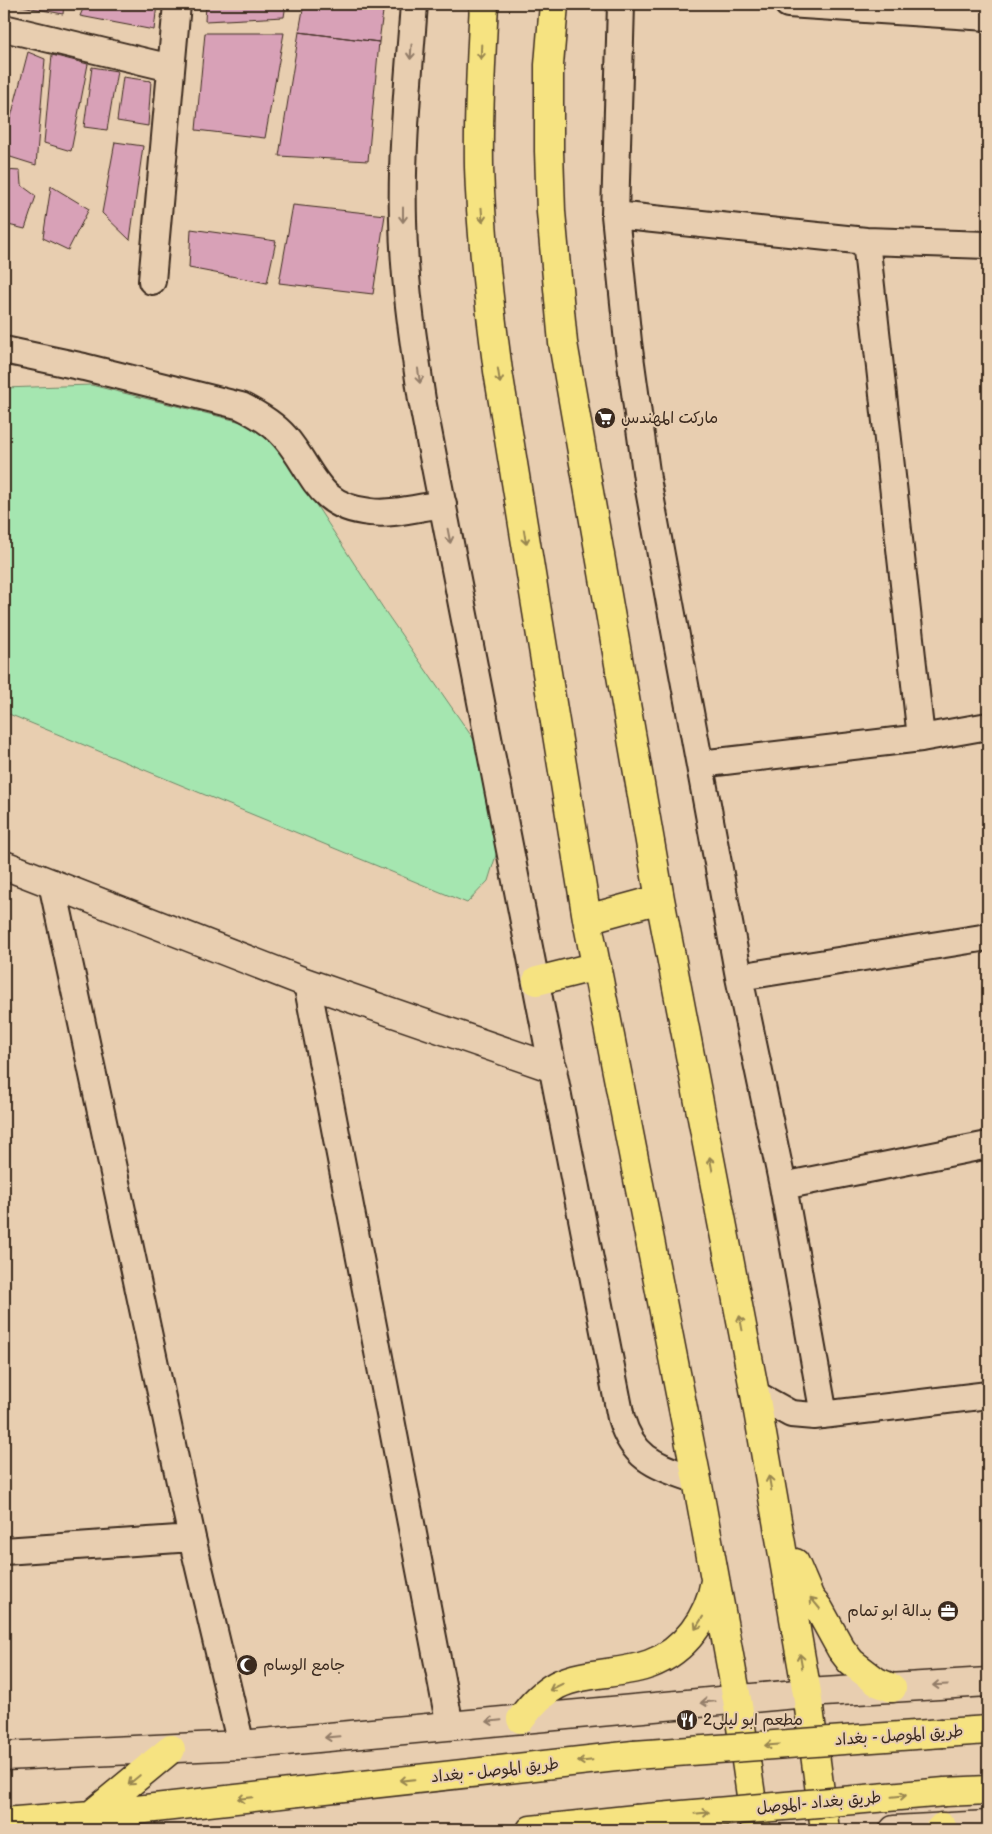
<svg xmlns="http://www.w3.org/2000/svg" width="992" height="1834" font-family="'Balsamiq Sans','Playpen Sans Arabic',sans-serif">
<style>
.green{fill:#a5e6b0;stroke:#708867}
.building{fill:#d8a1b7;stroke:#3b2a1e}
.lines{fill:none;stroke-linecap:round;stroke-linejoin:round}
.street-casing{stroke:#3b2a1e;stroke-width:30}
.secondary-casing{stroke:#3b2a1e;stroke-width:31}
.primary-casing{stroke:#3b2a1e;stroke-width:31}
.highway-casing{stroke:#3b2a1e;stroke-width:31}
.street{stroke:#e8ceb0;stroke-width:26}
.secondary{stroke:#e8ceb0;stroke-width:28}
.primary{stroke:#f6e381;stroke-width:28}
.highway{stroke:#f6e381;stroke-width:28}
.highway-bridge-casing{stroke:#3b2a1e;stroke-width:31;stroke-linecap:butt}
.highway-bridge{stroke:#f6e381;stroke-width:28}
.oneway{stroke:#927c67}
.oneway2{stroke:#988650}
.labels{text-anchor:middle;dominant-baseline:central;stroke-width:4;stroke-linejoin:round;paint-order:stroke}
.poi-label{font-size:16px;fill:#3b2a1e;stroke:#e8ceb0;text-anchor:start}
.street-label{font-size:16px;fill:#3b2a1e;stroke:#e8ceb0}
</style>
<rect width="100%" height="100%" fill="#e8ceb0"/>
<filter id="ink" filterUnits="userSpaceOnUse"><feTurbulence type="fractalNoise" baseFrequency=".02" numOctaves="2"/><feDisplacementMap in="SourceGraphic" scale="10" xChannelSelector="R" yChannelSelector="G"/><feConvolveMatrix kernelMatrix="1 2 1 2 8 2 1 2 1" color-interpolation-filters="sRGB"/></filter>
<g filter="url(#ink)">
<path class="green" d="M 91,385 L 266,428 L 387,614 L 477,744 L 501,839 L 488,881 L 467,903 L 4,712 L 4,388 Z"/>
<path class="building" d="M 11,4 L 64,4 L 63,14 Z
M 85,4 L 157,4 L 154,30 L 80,16 Z
M 206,4 L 286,4 L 284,17 L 205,21 Z
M 304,4 L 384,4 L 379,42 L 299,32 Z
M 299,32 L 379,42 L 368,161 L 279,156 Z
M 205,33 L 284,33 L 265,138 L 196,130 Z
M 28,52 L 45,59 L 36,165 L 4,155 L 4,129 L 11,117 Z
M 52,55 L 88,64 L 71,151 L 44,143 Z
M 92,67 L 117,71 L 107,130 L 84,127 Z
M 123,77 L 151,81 L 148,126 L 117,121 Z
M 115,142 L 143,146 L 130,240 L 102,213 Z
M 4,170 L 20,171 L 21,185 L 36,196 L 25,229 L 4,224 Z
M 51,186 L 89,209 L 68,250 L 43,238 Z
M 293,205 L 385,215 L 373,294 L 279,283 Z
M 191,229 L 276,241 L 267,283 L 189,268 Z"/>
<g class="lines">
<g class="street-casing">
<path id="street" d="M 414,4 C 409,75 401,148 403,220 C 404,281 413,340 422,400 L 621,1418 C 634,1462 659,1466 697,1480
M 621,4 L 615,215 L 628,342 L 647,479 L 739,977 L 783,1186 L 824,1415
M 788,4 L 988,17
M 4,28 L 171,68
M 615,215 L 866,241 L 988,245
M 866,241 L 921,738
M 152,281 L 177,4
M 4,350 L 84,367 L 241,406 C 257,414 273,423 285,437 C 314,471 316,507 370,512 C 393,515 420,507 443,504
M 700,764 L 921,738 L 988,726
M 739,977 L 988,937
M 307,983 L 450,1726
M 783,1186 L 988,1145
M 755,1394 L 791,1414 L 814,1416 L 988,1395
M 192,1538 L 241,1745
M 4,1551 L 192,1538 L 52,883"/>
</g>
<g class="secondary-casing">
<path id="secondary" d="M 4,865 L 307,983 L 553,1068
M 4,1756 L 241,1745 L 807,1693 L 988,1682
M 894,1830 L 988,1825"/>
</g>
<g class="primary-casing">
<path id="primary" d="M 484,4 C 481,58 478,113 479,167 C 481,235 489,303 498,371 L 587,919 L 697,1480 L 737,1699 L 756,1830
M 554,4 L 549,65 L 549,151 L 551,212 L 563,343 L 660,899 L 755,1394 L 807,1693 L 825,1830
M 587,919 L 660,899
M 537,981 L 597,966
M 795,1563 L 810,1598 L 819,1609 L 841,1649 L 851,1662 L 877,1682 L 892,1688
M 521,1719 C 531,1705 542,1693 557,1685 C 586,1671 620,1675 650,1664 C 685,1651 709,1617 715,1581
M 939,1830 L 942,1827"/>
</g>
<g class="highway-casing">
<path id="highway" d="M 943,1733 L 988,1730
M 945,1792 L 988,1790
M 91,1815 L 171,1749
M 4,1822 L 91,1815 L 634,1755
M 531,1830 L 636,1819"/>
</g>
<use href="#street" class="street"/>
<use href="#secondary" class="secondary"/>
<use href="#primary" class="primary"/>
<use href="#highway" class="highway"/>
<g class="highway-bridge-casing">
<path id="highway-bridge" d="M 634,1755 L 943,1733
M 636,1819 L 945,1792"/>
</g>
<use href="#highway-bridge" class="highway-bridge"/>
</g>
<defs><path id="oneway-shaft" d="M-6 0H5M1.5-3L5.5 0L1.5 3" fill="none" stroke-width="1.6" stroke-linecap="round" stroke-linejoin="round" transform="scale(1.25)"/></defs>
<g class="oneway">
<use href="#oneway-shaft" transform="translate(411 52) rotate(94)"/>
<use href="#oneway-shaft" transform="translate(403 215) rotate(90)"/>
<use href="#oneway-shaft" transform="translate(419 376) rotate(82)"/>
<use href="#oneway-shaft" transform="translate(449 536) rotate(79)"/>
<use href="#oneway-shaft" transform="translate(940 1685) rotate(177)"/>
<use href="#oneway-shaft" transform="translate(708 1702) rotate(175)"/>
<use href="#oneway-shaft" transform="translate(494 1721) rotate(174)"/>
<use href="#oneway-shaft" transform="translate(332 1737) rotate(175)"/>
</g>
<g class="oneway2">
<use href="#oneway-shaft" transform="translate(481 52) rotate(92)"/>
<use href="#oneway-shaft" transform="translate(482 215) rotate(86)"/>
<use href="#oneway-shaft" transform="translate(499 376) rotate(81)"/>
<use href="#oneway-shaft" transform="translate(525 537) rotate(81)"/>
<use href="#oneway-shaft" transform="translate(711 1164) rotate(-101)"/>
<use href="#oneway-shaft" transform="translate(741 1323) rotate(-101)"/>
<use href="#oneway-shaft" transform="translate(770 1483) rotate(-100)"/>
<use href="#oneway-shaft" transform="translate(815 1603) rotate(-130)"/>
<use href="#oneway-shaft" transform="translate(699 1623) rotate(122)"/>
<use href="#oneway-shaft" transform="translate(801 1661) rotate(-100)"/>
<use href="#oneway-shaft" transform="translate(556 1687) rotate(154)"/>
<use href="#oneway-shaft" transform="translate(772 1745) rotate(176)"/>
<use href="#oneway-shaft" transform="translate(585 1761) rotate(174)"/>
<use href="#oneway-shaft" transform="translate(134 1780) rotate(140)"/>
<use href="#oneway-shaft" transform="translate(407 1780) rotate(174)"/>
<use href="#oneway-shaft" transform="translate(899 1796) rotate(-5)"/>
<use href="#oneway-shaft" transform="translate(245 1798) rotate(174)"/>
<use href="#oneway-shaft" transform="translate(702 1813) rotate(-5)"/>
</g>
</g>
<defs>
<g id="supermarket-disc" transform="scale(1.125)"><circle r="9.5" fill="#3b2a1e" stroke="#e8ceb0"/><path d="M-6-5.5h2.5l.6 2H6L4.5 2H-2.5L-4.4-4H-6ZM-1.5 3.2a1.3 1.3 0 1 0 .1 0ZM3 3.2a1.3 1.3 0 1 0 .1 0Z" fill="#fff"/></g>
<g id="office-disc" transform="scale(1.125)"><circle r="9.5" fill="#3b2a1e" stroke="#e8ceb0"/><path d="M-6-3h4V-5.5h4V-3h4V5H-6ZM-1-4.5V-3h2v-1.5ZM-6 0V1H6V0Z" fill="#fff"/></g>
<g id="mosque-disc" transform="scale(1.125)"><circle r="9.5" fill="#3b2a1e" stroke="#e8ceb0"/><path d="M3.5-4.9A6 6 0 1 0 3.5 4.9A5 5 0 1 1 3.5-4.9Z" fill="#fff"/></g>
<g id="restaurant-disc" transform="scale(1.125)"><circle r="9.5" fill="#3b2a1e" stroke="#e8ceb0"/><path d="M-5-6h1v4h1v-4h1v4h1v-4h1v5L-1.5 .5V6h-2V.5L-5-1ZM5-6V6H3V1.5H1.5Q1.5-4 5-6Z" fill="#fff"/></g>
</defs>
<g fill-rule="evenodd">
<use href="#supermarket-disc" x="605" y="418"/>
<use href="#office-disc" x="948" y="1611"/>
<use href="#mosque-disc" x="247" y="1665"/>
<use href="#restaurant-disc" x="687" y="1720"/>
</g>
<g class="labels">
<g class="poi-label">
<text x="621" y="418">ماركت المهندس</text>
<text x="932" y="1611" text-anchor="end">بدالة ابو تمام</text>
<text x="263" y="1665">جامع الوسام</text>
<text x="703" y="1720">مطعم ابو ليلى2</text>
</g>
<g class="street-label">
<text transform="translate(899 1736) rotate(-4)">طريق الموصل - بغداد</text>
<text transform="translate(495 1771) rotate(-6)">طريق الموصل - بغداد</text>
<text transform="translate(819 1803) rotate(-5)">طريق بغداد -الموصل</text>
</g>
</g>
<rect width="992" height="1834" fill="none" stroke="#e8ceb0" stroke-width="20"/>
<rect x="10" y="10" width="972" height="1814" fill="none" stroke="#3b2a1e" stroke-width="2" filter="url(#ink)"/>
</svg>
